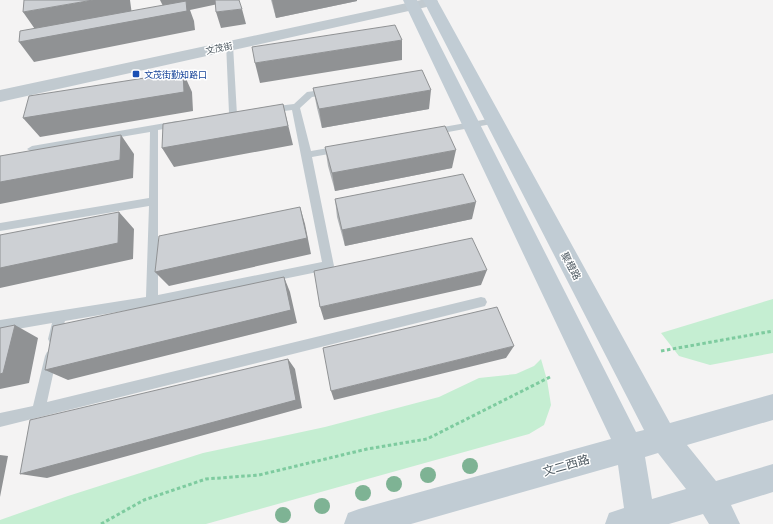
<svg xmlns="http://www.w3.org/2000/svg" width="773" height="524" font-family="Quicksand,'Noto Sans SC',sans-serif">
<style>
.green{fill:#c5eed2}
.lines{fill:none;stroke-linecap:round;stroke-linejoin:round}
.path{stroke:#7ecb9f;stroke-width:3;stroke-dasharray:3.5 2.5;stroke-linecap:butt}
.lane{fill:#c1cad0;fill-rule:evenodd}
.street{fill:#c1cad0;fill-rule:evenodd}
.secondary{fill:#c1ccd4;fill-rule:evenodd}
.tree{fill:#7eb394}
.wall{fill:#b0b3b6}
.shaded-wall{fill:#909294}
.building{fill:#cdd0d4;stroke:#909294}
.transit-dot{fill:#1a4fb4;stroke:#fff;stroke-width:1.5}
.labels{text-anchor:middle;dominant-baseline:central;stroke-width:3;stroke-linejoin:round;paint-order:stroke}
.far-street-label{font-size:9px;fill:#4b575f;stroke:#fff}
.far-transit-label{font-size:9px;fill:#164399;stroke:#fff;text-anchor:start}
.street-label{font-size:10px;fill:#4b575f;stroke:#fff}
.near-street-label{font-size:12px;fill:#4b575f;stroke:#fff}
</style>
<rect width="100%" height="100%" fill="#f4f3f3"/>
<path class="green" d="M 773,299 L 773,353 L 710,365 L 679,356 L 661,333 Z
M 541,359 L 547,380 L 551,405 L 544,425 L 529,434 L 206,524 L 0,524 L 0,520 L 68,496 L 203,453 L 325,427 L 439,397 L 479,378 L 516,374 L 534,366 Z"/>
<g class="lines">
<path class="path" d="M 661,351 L 773,331
M 101,524 L 144,500 L 206,479 L 259,475 L 367,449 L 427,439 L 550,377"/>
<path class="lane" d="M 226,43 L 233,45 L 237,115 L 236,117 L 219,119 L 219,115 L 229,113 Z
M 329,89 L 333,92 L 332,94 L 312,97 L 300,108 L 311,151 L 340,146 L 345,149 L 340,152 L 312,157 L 334,266 L 332,269 L 152,306 L 65,321 L 58,343 L 54,345 L 50,343 L 48,339 L 52,323 L 0,332 L 0,320 L 146,297 L 149,206 L 0,231 L 0,223 L 149,198 L 150,132 L 32,152 L 27,149 L 32,146 L 177,121 L 180,122 L 180,126 L 158,130 L 158,295 L 322,262 L 292,110 L 269,113 L 265,110 L 269,107 L 294,104 L 307,92 Z
M 494,118 L 497,119 L 497,123 L 432,135 L 427,132 L 432,129 Z
M 481,297 L 485,298 L 487,302 L 485,306 L 481,307 L 0,427 L 0,413 L 33,406 L 45,356 L 47,352 L 51,350 L 55,352 L 57,356 L 47,402 Z"/>
<path class="street" d="M 421,0 L 437,0 L 438,2 L 436,5 L 431,6 L 0,102 L 0,90 Z"/>
<path class="secondary" d="M 403,0 L 417,0 L 636,432 L 644,430 L 423,0 L 437,0 L 670,423 L 773,394 L 773,420 L 687,445 L 716,481 L 773,464 L 773,492 L 731,505 L 740,524 L 709,524 L 703,514 L 669,524 L 605,524 L 609,513 L 624,508 L 618,465 L 411,524 L 344,524 L 348,513 L 359,509 L 611,439 ZM 658,453 L 686,489 L 652,499 L 645,457 Z"/>
</g>
<g class="tree">
<circle cx="470" cy="466" r="8"/>
<circle cx="428" cy="475" r="8"/>
<circle cx="394" cy="484" r="8"/>
<circle cx="363" cy="493" r="8"/>
<circle cx="322" cy="506" r="8"/>
<circle cx="283" cy="515" r="8"/>
</g>
<path class="wall" d="M 271,0 L 357,0 L 357,1 L 276,18 Z
M 313,88 L 429,109 L 322,128 L 317,108 Z
M 325,147 L 452,168 L 335,191 L 328,166 Z
M 335,199 L 472,219 L 345,246 L 337,217 Z"/>
<path class="shaded-wall" d="M 93,0 L 130,0 L 132,15 L 37,32 L 23,12 Z
M 160,0 L 217,0 L 218,4 L 190,10 L 194,21 L 195,30 L 34,62 L 19,42 L 164,8 Z
M 272,0 L 357,0 L 357,1 L 276,18 Z
M 242,9 L 246,24 L 221,28 L 216,12 Z
M 402,40 L 402,60 L 260,83 L 255,63 Z
M 183,72 L 192,92 L 193,111 L 40,137 L 23,118 Z
M 431,90 L 429,109 L 322,128 L 319,109 Z
M 283,104 L 293,145 L 174,167 L 162,148 Z
M 121,135 L 134,154 L 133,178 L 0,204 L 0,182 Z
M 456,150 L 452,168 L 335,191 L 332,173 Z
M 476,202 L 472,219 L 345,246 L 342,230 Z
M 300,207 L 305,224 L 311,254 L 169,286 L 155,272 Z
M 119,212 L 134,229 L 133,259 L 0,288 L 0,268 Z
M 487,270 L 481,285 L 324,320 L 320,307 Z
M 284,277 L 290,292 L 297,323 L 68,380 L 45,370 Z
M 15,325 L 38,338 L 29,383 L 0,389 L 0,374 Z
M 514,346 L 506,358 L 334,400 L 331,391 Z
M 288,359 L 295,369 L 302,408 L 47,478 L 20,474 Z
M 0,455 L 8,456 L 0,497 Z"/>
<path class="building" d="M 24,0 L 93,0 L 23,12 Z
M 215,0 L 239,0 L 242,9 L 216,12 Z
M 186,1 L 187,11 L 19,42 L 20,31 Z
M 395,25 L 402,40 L 255,63 L 252,47 Z
M 422,70 L 431,90 L 319,109 L 313,88 Z
M 183,72 L 184,92 L 23,118 L 29,96 Z
M 283,104 L 288,126 L 162,148 L 163,124 Z
M 445,126 L 456,150 L 332,173 L 325,147 Z
M 121,135 L 120,160 L 0,182 L 0,156 Z
M 463,174 L 476,202 L 342,230 L 335,199 Z
M 300,207 L 307,238 L 155,272 L 159,236 Z
M 119,212 L 118,243 L 0,268 L 0,235 Z
M 472,238 L 487,270 L 320,307 L 314,271 Z
M 284,277 L 291,310 L 45,370 L 53,326 Z
M 497,307 L 514,346 L 331,391 L 323,348 Z
M 15,325 L 3,373 L 0,374 L 0,328 Z
M 288,359 L 296,400 L 20,474 L 30,420 Z"/>
<rect class="transit-dot" x="132" y="70" width="8" height="8" rx="2"/>
<g class="labels">
<g class="far-street-label">
<text transform="translate(219 48) rotate(-12)">文茂街</text>
</g>
<g class="far-transit-label">
<text x="144" y="74">文茂街勤知路口</text>
</g>
<g class="street-label">
<text transform="translate(571 266) rotate(62)">聚橙路</text>
</g>
<g class="near-street-label">
<text transform="translate(566 465) rotate(-16)">文二西路</text>
</g>
</g>
</svg>
